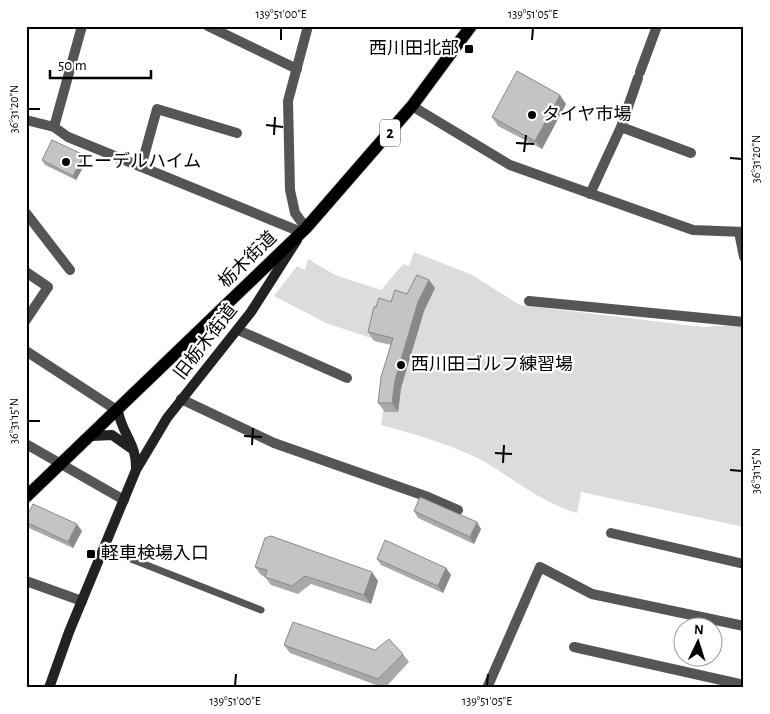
<svg xmlns="http://www.w3.org/2000/svg" width="770" height="714" font-family="'Alegreya Sans','Noto Sans JP',sans-serif">
<style>
.green{fill:#dcdcdc}
.lines{fill:none;stroke-linecap:round;stroke-linejoin:round}
.primary-casing{stroke:#dbdbdb;stroke-width:14}
.service{stroke:#555;stroke-width:7}
.minor{stroke:#555;stroke-width:10}
.secondary{stroke:#222;stroke-width:10}
.primary{stroke:#000;stroke-width:12}
.wall{fill:#a9a9a9}
.shaded-wall{fill:#898989}
.building{fill:#c4c4c4;stroke:#898989}
.ticks{fill:none;stroke:#000;stroke-width:2}
.poi-dot{fill:#000;stroke:#fff;stroke-width:2}
.labels{text-anchor:middle;dominant-baseline:central;stroke-width:4.5;stroke-linejoin:round;paint-order:stroke}
.shield{fill:#fff;stroke:#4c4c4c;stroke-width:1}
.shield-label{font-size:16px;font-weight:bold;fill:#000}
.poi-label{font-size:18px;fill:#000;stroke:#fff;text-anchor:start}
.street-label{font-size:18px;fill:#000;stroke:#fff}
.neatline{fill:none;stroke:#000;stroke-width:2}
.ticks-label{font-size:12px;text-anchor:middle;fill:#000}
</style>
<rect width="100%" height="100%" fill="#fff"/>
<path class="green" d="M 414,252 L 472,275 L 520,305 L 703,327 L 734,325 L 744,328 L 744,527 L 581,492 L 577,513 C 542,503 514,479 483,461 C 455,446 412,433 381,425 L 392,345 L 326,323 L 274,296 L 297,266 L 305,270 L 308,259 L 335,275 L 381,290 L 403,264 L 409,266 Z"/>
<g class="lines">
<g class="primary-casing">
<path id="primary" d="M 26,497 L 306,228 L 412,106 L 471,26"/>
</g>
<path class="service" d="M 103,548 L 261,610"/>
<path class="minor" d="M 208,26 L 297,69
M 640,72 L 657,26
M 412,106 L 510,165 L 693,230 L 744,232
M 26,120 L 54,127 L 68,137 L 301,232
M 54,127 L 82,26
M 621,127 L 691,153
M 141,167 L 157,109 L 237,133
M 590,194 L 621,127 L 638,78
M 26,213 L 70,270
M 306,228 L 295,213 L 290,190 L 288,101 L 308,26
M 739,232 L 744,257
M 26,272 L 48,287 L 26,320
M 529,301 L 744,322
M 238,330 L 347,378
M 26,351 L 118,411
M 181,399 L 274,443 L 428,497 L 458,510
M 26,444 L 124,500
M 611,533 L 744,564
M 26,581 L 82,601
M 574,647 L 744,685
M 487,688 L 540,567 L 592,594 L 744,626"/>
<path class="secondary" d="M 118,411 C 122,434 137,444 136,469
M 92,436 L 112,435 L 132,449
M 49,688 L 69,632 L 136,470 L 167,418 L 251,312 L 297,240"/>
<use href="#primary" class="primary"/>
</g>
<path class="wall" d="M 566,104 L 542,149 L 498,126 L 492,117 Z
M 84,155 L 87,160 L 76,180 L 45,165 L 42,160 Z
M 429,280 L 435,288 L 424,311 L 401,388 L 398,412 L 385,412 L 378,403 L 391,345 L 374,341 L 368,332 L 376,307 L 391,302 L 407,294 Z
M 414,511 L 481,529 L 474,544 L 418,518 Z
M 26,518 L 82,531 L 73,548 L 29,528 L 26,524 Z
M 377,559 L 446,568 L 451,575 L 443,593 L 381,565 Z
M 255,567 L 378,581 L 371,604 L 311,584 L 298,594 L 271,585 L 265,577 L 261,575 Z
M 284,645 L 375,650 L 403,654 L 409,662 L 385,688 L 384,688 L 290,653 Z"/>
<path class="shaded-wall" d="M 560,95 L 566,104 L 542,149 L 535,141 Z
M 84,155 L 87,160 L 76,180 L 73,176 Z
M 429,280 L 435,288 L 424,311 L 401,388 L 398,412 L 392,403 L 395,380 L 418,302 Z
M 477,522 L 481,529 L 474,544 L 470,537 Z
M 77,524 L 82,531 L 73,548 L 68,542 Z
M 446,568 L 451,575 L 443,593 L 438,586 Z
M 372,572 L 378,581 L 371,604 L 364,595 Z"/>
<path class="building" d="M 517,71 L 560,95 L 535,141 L 492,117 Z
M 52,140 L 84,155 L 73,176 L 42,160 Z
M 417,275 L 429,280 L 418,302 L 395,380 L 392,403 L 378,403 L 381,377 L 393,338 L 368,332 L 374,307 L 376,307 L 379,298 L 391,302 L 395,290 L 407,294 Z
M 420,497 L 477,522 L 470,537 L 414,511 Z
M 33,504 L 77,524 L 68,542 L 26,522 L 26,518 Z
M 271,536 L 372,572 L 364,595 L 305,576 L 292,586 L 265,577 L 267,570 L 255,567 L 265,538 Z
M 385,540 L 446,568 L 438,586 L 377,559 Z
M 293,622 L 375,650 L 389,639 L 403,654 L 378,679 L 284,645 Z"/>
<path class="ticks" d="M 281,40 L 281,28M 532,40 L 533,28M 28,109 L 40,109M 266,125 L 283,127M 274,135 L 275,117M 516,143 L 534,144M 524,152 L 526,135M 730,158 L 742,159M 28,421 L 40,421M 244,436 L 262,437M 252,445 L 253,428M 495,453 L 512,454M 503,463 L 504,445M 730,470 L 742,471M 235,686 L 236,674M 487,686 L 488,674"/>
<g class="poi-dot">
<rect x="464" y="44" width="10" height="10" rx="2.5"/>
<circle cx="532" cy="115" r="5"/>
<circle cx="66" cy="162" r="5"/>
<circle cx="401" cy="365" r="5"/>
<rect x="86" y="549" width="10" height="10" rx="2.5"/>
</g>
<g class="labels">
<rect class="shield" x="380" y="119.5" width="20" height="27" rx="4"/>
<g class="shield-label">
<text x="390" y="133">2</text>
</g>
<g class="poi-label">
<text x="459" y="49" text-anchor="end">西川田北部</text>
<text x="542" y="115">タイヤ市場</text>
<text x="76" y="162">エーデルハイム</text>
<text x="411" y="365">西川田ゴルフ練習場</text>
<text x="101" y="554">軽車検場入口</text>
</g>
<g class="street-label">
<text transform="translate(248 260) rotate(-44)">栃木街道</text>
<text transform="translate(206 342) rotate(-52)">旧栃木街道</text>
</g>
</g>
<rect width="770" height="714" fill="none" stroke="#ffffff" stroke-width="55"/>
<g transform="translate(698 642) rotate(4)"><circle r="24" fill="#ffffff" stroke="#999999"/>
<path d="M0-4L9 19L0 12L-9 19Z" fill="#000000"/>
<text y="-8" font-size="14" font-weight="bold" text-anchor="middle" fill="#000000">N</text>
</g>
<path d="M50 70v8h101v-8" fill="none" stroke="#000000" stroke-width="2.5"/>
<text x="58" y="70" font-size="15" fill="#000000" stroke="#ffffff" stroke-width="4" paint-order="stroke">50 m</text>
<rect x="28" y="28" width="714" height="658" class="neatline"/>
<g class="ticks-label">
<text x="281" y="18">139°51'00"E</text>
<text x="533" y="18">139°51'05"E</text>
<text transform="translate(14 109) rotate(-90)" y="4">36°31'20"N</text>
<text transform="translate(756 159) rotate(-90)" y="4">36°31'20"N</text>
<text transform="translate(14 421) rotate(-90)" y="4">36°31'15"N</text>
<text transform="translate(756 471) rotate(-90)" y="4">36°31'15"N</text>
<text x="235" y="705">139°51'00"E</text>
<text x="487" y="705">139°51'05"E</text>
</g>
</svg>
